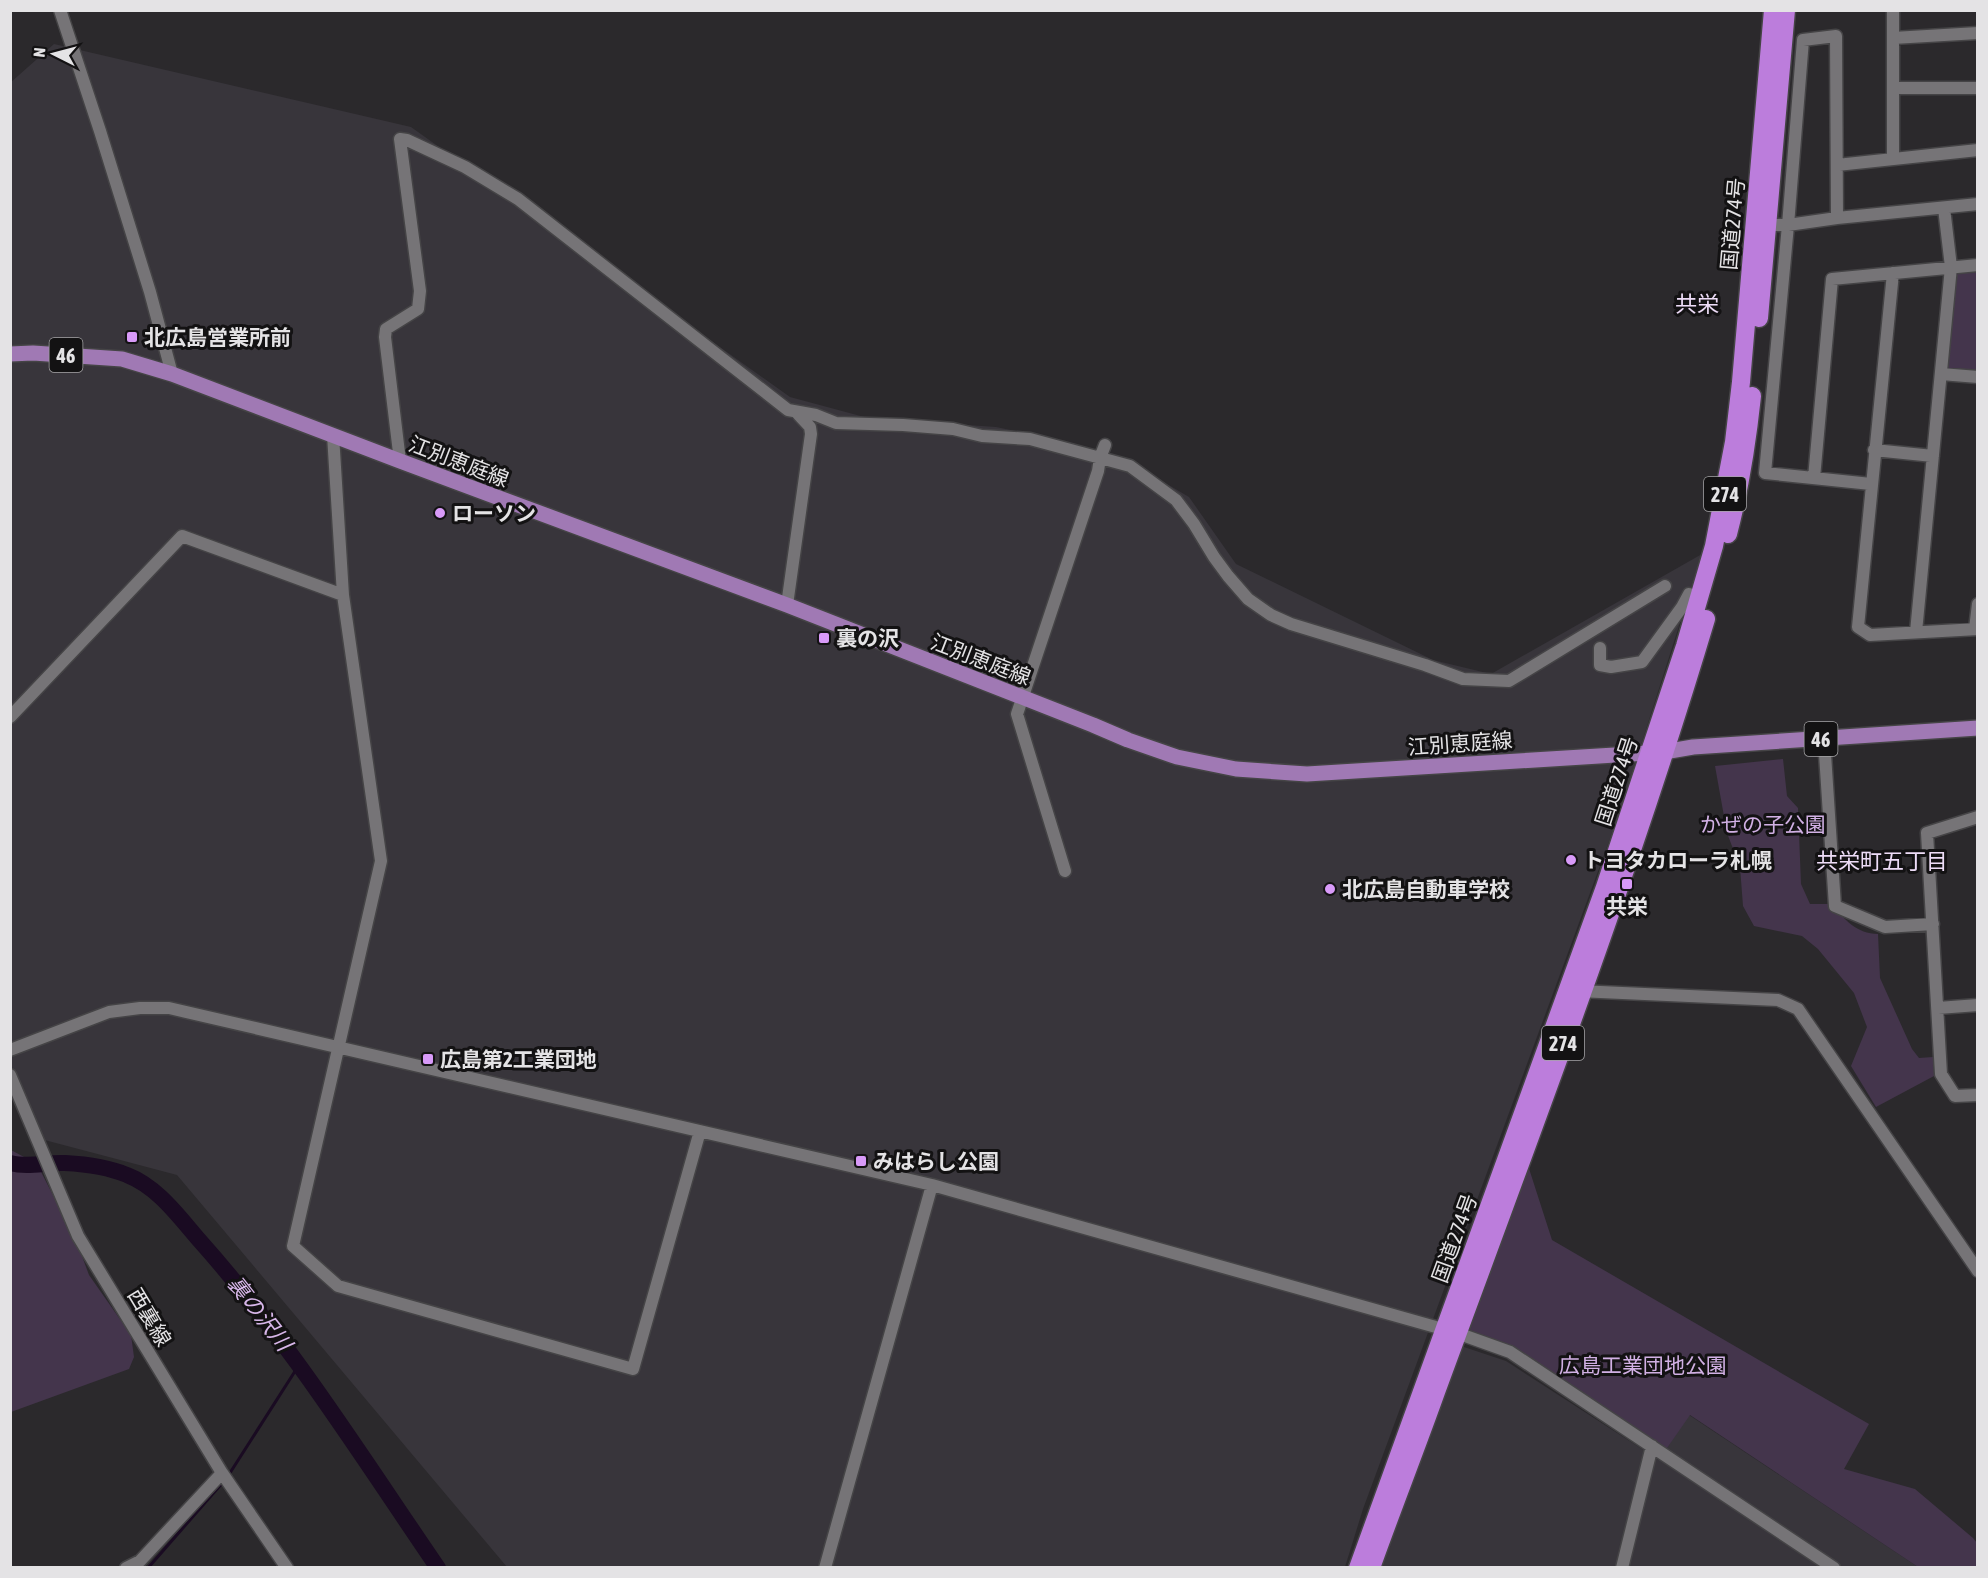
<svg xmlns="http://www.w3.org/2000/svg" width="1988" height="1578" font-family="'Asap Condensed','Noto Sans JP',sans-serif">
<style>
.built{fill:#38353b}
.green{fill:#44354c}
.lines{fill:none;stroke-linecap:round;stroke-linejoin:round}
.stream{stroke:#1a0b22;stroke-width:3}
.river{stroke:#1a0b22;stroke-width:16}
.minor-casing{stroke:#454446;stroke-width:15}
.major-casing{stroke:#454446;stroke-width:18}
.highway-casing{stroke:#454446;stroke-width:21}
.minor{stroke:#767477;stroke-width:12}
.major{stroke:#a079b4;stroke-width:15}
.highway{stroke:#bc7ddc;stroke-width:18}
.poi-dot{fill:#d89af8;stroke:#131213;stroke-width:2}
.labels{text-anchor:middle;dominant-baseline:central;stroke-width:6;stroke-linejoin:round;paint-order:stroke}
.shield{fill:#131213;stroke:#a5a4a6;stroke-width:1.5}
.shield-label{font-size:20px;font-weight:bold;fill:#e4e3e5}
.street-label{font-size:21px;fill:#e4e3e5;stroke:#131213}
.poi-label{font-size:21px;font-weight:bold;fill:#e4e3e5;stroke:#131213;text-anchor:start}
.park-label{font-size:21px;fill:#d1b0e4;stroke:#131213}
.neighbourhood-label{font-size:22px;fill:#eddcf7;stroke:#131213}
.water-label{font-size:22px;font-style:italic;fill:#d7b6e9;stroke:#131213}
</style>
<rect width="100%" height="100%" fill="#2b292c"/>
<path class="built" d="M 54,44 L 411,127 L 790,397 L 868,418 L 996,427 L 1045,437 L 1128,461 L 1189,497 L 1236,564 L 1433,660 L 1491,674 L 1702,554 L 1618,817 L 1363,1509 L 1345,1567 L 507,1567 L 177,1175 L 37,1138 L 11,1074 L 10,83 Z
M 1461,1346 L 1506,1361 L 1659,1460 L 1689,1415 L 1918,1567 L 1380,1568 Z"/>
<path class="green" d="M 1977,265 L 1977,377 L 1941,374 L 1951,267 Z
M 1783,759 L 1787,796 L 1798,808 L 1801,884 L 1810,904 L 1831,904 C 1844,919 1857,934 1878,934 L 1880,978 L 1912,1049 L 1919,1058 L 1933,1057 L 1934,1076 L 1876,1107 L 1851,1066 L 1867,1027 L 1854,993 L 1818,949 L 1802,936 L 1754,926 L 1743,906 L 1740,867 L 1727,833 L 1715,766 Z
M 11,1150 L 37,1164 L 76,1240 L 89,1275 L 131,1335 L 134,1357 L 129,1369 L 11,1412 Z
M 1524,1153 L 1552,1240 L 1869,1424 L 1844,1469 L 1915,1489 L 1973,1538 L 1977,1543 L 1977,1567 L 1918,1567 L 1690,1415 L 1663,1454 L 1510,1352 L 1457,1333 Z"/>
<g class="lines">
<path class="stream" d="M 228,1476 L 299,1365
M 148,1568 L 224,1481"/>
<path class="river" d="M 10,1163 C 29,1168 46,1162 65,1163 C 84,1164 108,1167 127,1175 C 158,1187 179,1217 200,1241 C 290,1342 362,1457 438,1568"/>
<g class="minor-casing">
<path id="minor" d="M 60,10 L 100,131 L 150,292 L 172,374
M 1893,38 L 1978,33
M 1894,88 L 1978,88
M 1893,159 L 1893,10
M 1837,165 L 1978,150
M 1837,218 L 1836,36 L 1803,40 L 1788,225 L 1765,473 L 1871,484
M 1761,225 L 1788,225 L 1837,218 L 1978,204
M 1893,273 L 1858,627 L 1870,635 L 1978,629
M 1941,374 L 1978,377
M 333,435 L 343,595
M 1874,450 L 1933,456
M 400,461 L 385,337 L 386,329 L 418,309 L 420,291 L 400,139 L 407,140 L 465,167 L 518,199 L 788,410 L 816,415 L 836,423 L 903,425 L 953,429 L 982,436 L 1030,439 L 1130,466 L 1176,500 L 1194,524 L 1214,557 L 1228,576 L 1248,599 L 1271,615 L 1291,624 L 1425,665 L 1463,679 L 1509,681 L 1665,586
M 1814,478 L 1832,279 L 1978,265
M 787,605 L 811,434 L 810,427 L 796,412
M 1975,629 L 1978,604
M 1916,632 L 1951,267 L 1944,208
M 1600,648 L 1600,665 L 1611,667 L 1642,662 L 1682,607 L 1689,594 L 1700,597
M 10,717 L 182,536 L 343,595 L 381,861 L 293,1246 L 338,1286 L 633,1369 L 700,1131
M 1824,739 L 1835,906 L 1885,927 L 1933,924
M 1978,817 L 1927,833 L 1941,1074 L 1955,1096 L 1978,1095
M 1065,871 L 1017,714 L 1098,471 L 1100,458 L 1105,445
M 1578,991 L 1778,1000 L 1798,1009 L 1978,1271
M 1938,1008 L 1978,1005
M 10,1050 L 109,1012 L 140,1008 L 169,1008 L 932,1185 L 1457,1333 L 1510,1352 L 1834,1568
M 10,1075 L 78,1236 L 222,1473 L 287,1568
M 126,1568 L 140,1561 L 222,1473
M 825,1568 L 932,1185
M 1622,1568 L 1652,1446"/>
</g>
<g class="major-casing">
<path id="major" d="M 10,354 L 33,353 L 122,359 L 172,374 L 400,461 L 787,605 L 1093,725 L 1128,740 L 1177,757 L 1236,769 L 1307,774 L 1664,752 L 1693,747 L 1978,728"/>
</g>
<g class="highway-casing">
<path id="highway" d="M 1759,318 L 1786,10
M 1728,534 C 1740,488 1747,443 1752,396
M 1358,1568 L 1605,887 L 1685,646 L 1714,546 L 1734,442 L 1741,382 L 1773,10
M 1371,1568 C 1392,1509 1415,1451 1436,1392 C 1530,1136 1628,880 1706,619"/>
</g>
<use href="#minor" class="minor"/>
<use href="#major" class="major"/>
<use href="#highway" class="highway"/>
</g>
<g class="poi-dot">
<rect x="126" y="331" width="12" height="12" rx="3"/>
<circle cx="440" cy="513" r="6"/>
<rect x="818" y="632" width="12" height="12" rx="3"/>
<circle cx="1571" cy="860" r="6"/>
<rect x="1621" y="878" width="12" height="12" rx="3"/>
<circle cx="1330" cy="889" r="6"/>
<rect x="422" y="1053" width="12" height="12" rx="3"/>
<rect x="855" y="1155" width="12" height="12" rx="3"/>
</g>
<g class="labels">
<g class="shield">
<rect x="49.5" y="338" width="33" height="34" rx="4.5"/>
<rect x="1704" y="477" width="42" height="34" rx="4.5"/>
<rect x="1804.5" y="722" width="33" height="34" rx="4.5"/>
<rect x="1542" y="1026" width="42" height="34" rx="4.5"/>
</g>
<g class="shield-label">
<text x="66" y="355">46</text>
<text x="1725" y="494">274</text>
<text x="1821" y="739">46</text>
<text x="1563" y="1043">274</text>
</g>
<g class="street-label">
<text transform="translate(1732 224) rotate(-85)">国道274号</text>
<text transform="translate(459 461) rotate(21)">江別恵庭線</text>
<text transform="translate(981 659) rotate(21)">江別恵庭線</text>
<text transform="translate(1460 743) rotate(-4)">江別恵庭線</text>
<text transform="translate(1616 781) rotate(-72)">国道274号</text>
<text transform="translate(1454 1238) rotate(-70)">国道274号</text>
<text transform="translate(150 1317) rotate(59)">西裏線</text>
</g>
<g class="poi-label">
<text x="144" y="337">北広島営業所前</text>
<text x="452" y="513">ローソン</text>
<text x="836" y="638">裏の沢</text>
<text x="1583" y="860">トヨタカローラ札幌</text>
<text x="1342" y="889">北広島自動車学校</text>
<text x="1627" y="906" text-anchor="middle">共栄</text>
<text x="440" y="1059">広島第2工業団地</text>
<text x="873" y="1161">みはらし公園</text>
</g>
<g class="park-label">
<text x="1763" y="824">かぜの子公園</text>
<text x="1643" y="1365">広島工業団地公園</text>
</g>
<g class="neighbourhood-label">
<text x="1697" y="304">共栄</text>
<text x="1882" y="861">共栄町五丁目</text>
</g>
<g class="water-label">
<text transform="translate(260 1313) rotate(52)">裏の沢川</text>
</g>
</g>
<rect width="1988" height="1578" fill="none" stroke="#e4e3e5" stroke-width="24"/>
<g transform="translate(54 54) rotate(276)" stroke="#131213" stroke-width="4.5" paint-order="stroke">
<path d="M0-4.5L10 22L0 15L-10 22Z" fill="#e4e3e5"/>
<text y="-9" font-size="16" font-weight="bold" text-anchor="middle" fill="#e4e3e5">N</text>
</g>
</svg>
